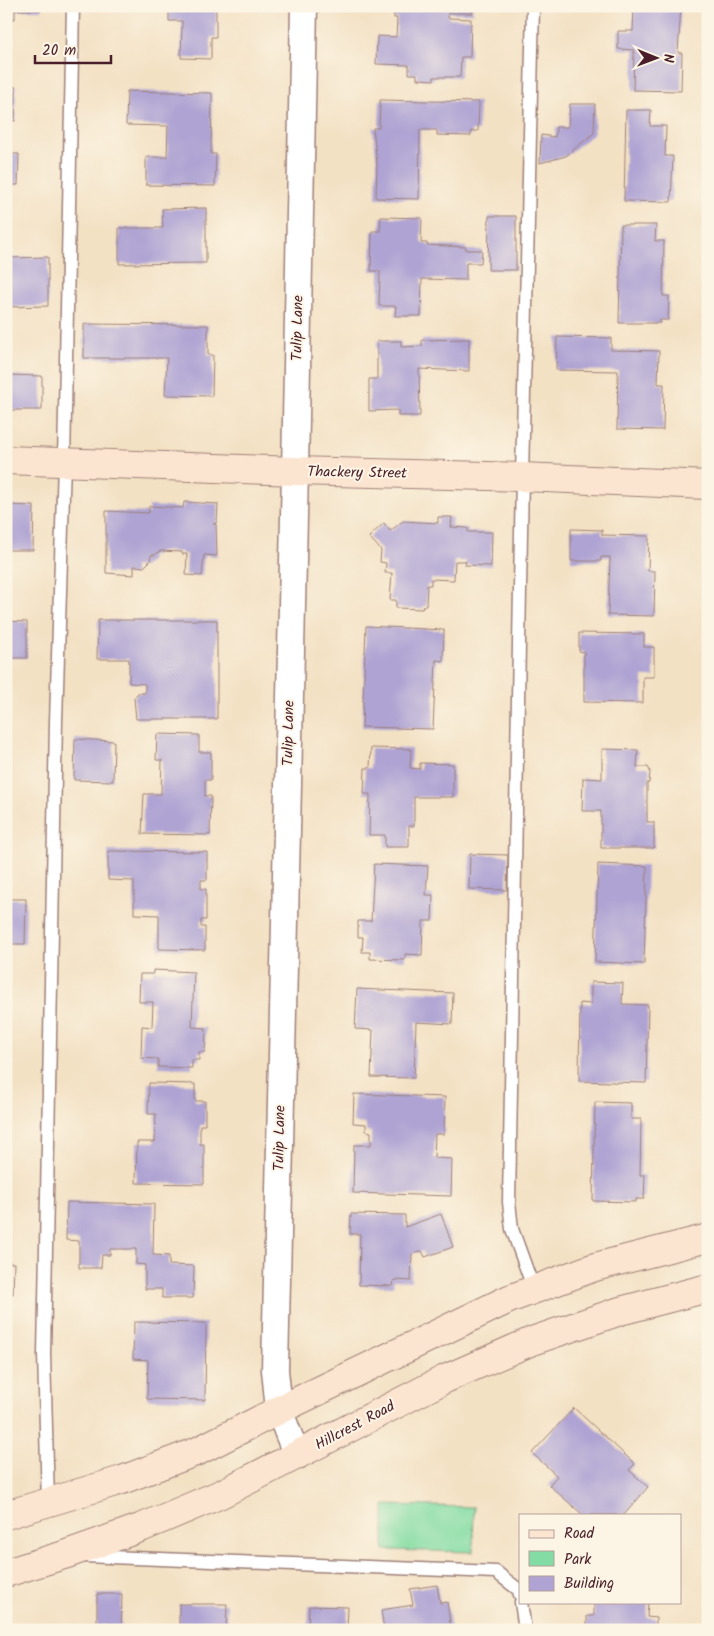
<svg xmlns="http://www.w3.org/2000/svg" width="714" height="1636" font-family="Kalam,sans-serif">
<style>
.green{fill:#82dca3;stroke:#667e67}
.building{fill:#aea3d3}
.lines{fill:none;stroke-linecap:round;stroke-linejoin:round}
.lane-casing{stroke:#9e8078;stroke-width:15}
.street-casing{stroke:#9e8078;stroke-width:29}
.secondary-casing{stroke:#9e8078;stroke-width:30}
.lane{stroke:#fff;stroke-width:12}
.street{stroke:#fff;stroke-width:26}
.secondary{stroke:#fce5d0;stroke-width:28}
.labels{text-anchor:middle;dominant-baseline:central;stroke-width:4;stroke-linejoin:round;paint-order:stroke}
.street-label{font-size:15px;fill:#4a1f2b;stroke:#fcf5e5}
</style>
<rect width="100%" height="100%" fill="#fcf5e5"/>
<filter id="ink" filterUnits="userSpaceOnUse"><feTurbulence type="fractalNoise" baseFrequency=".02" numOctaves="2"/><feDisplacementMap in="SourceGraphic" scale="10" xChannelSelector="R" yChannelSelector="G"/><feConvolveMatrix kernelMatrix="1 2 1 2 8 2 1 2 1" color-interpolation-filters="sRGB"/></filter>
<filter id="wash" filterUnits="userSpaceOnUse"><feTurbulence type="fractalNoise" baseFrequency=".0096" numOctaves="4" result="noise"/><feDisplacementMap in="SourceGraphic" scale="20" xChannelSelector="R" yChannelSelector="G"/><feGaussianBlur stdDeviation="1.12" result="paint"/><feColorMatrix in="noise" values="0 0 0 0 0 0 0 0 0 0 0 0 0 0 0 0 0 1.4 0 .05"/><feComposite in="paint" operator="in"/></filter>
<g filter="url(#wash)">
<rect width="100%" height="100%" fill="#f3e1c4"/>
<path class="green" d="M 384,1505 L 474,1507 L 473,1552 L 384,1550 Z"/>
<g id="blocks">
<path class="building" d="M 6,6 L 42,6 L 41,10 L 15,10 L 15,19 L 6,19 Z
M 161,6 L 216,6 L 216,37 L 211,37 L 211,59 L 181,58 L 182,21 L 169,21 L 169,8 L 161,8 Z
M 393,6 L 472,6 L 473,13 L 448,13 L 448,18 L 471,19 L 470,57 L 461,57 L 460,77 L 434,77 L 434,80 L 417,79 L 417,74 L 409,74 L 409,65 L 376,64 L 377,36 L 396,37 L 397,18 L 394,18 Z
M 634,6 L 681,6 L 678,53 L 682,53 L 681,91 L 633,90 L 634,50 L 618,49 L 618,31 L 633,31 Z
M 6,44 L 10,48 L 10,62 L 6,64 Z
M 6,87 L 16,87 L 15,121 L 6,121 Z
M 127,91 L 212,93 L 211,154 L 216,154 L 215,186 L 146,185 L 146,157 L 167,157 L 168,126 L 126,125 Z
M 380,100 L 479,102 L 478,131 L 471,131 L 471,136 L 437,135 L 437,130 L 420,130 L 419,199 L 376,198 L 377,164 L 373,128 L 379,128 Z
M 570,104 L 595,104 L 594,133 L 566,156 L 540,163 L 541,135 L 555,137 L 556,127 L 568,127 Z
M 626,110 L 651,110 L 650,126 L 666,126 L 665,156 L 673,156 L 671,202 L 624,201 Z
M 6,154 L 19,154 L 18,185 L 6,185 Z
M 206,208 L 206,263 L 119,264 L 119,228 L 163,228 L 162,209 Z
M 489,216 L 516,216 L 516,270 L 488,270 Z
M 381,217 L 422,218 L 421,243 L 427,243 L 427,245 L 466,247 L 466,250 L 482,250 L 481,263 L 466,263 L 466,280 L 422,279 L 421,316 L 395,316 L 396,306 L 379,306 L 380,271 L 371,271 L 372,231 L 380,231 Z
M 621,225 L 656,225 L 655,241 L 664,241 L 663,296 L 669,296 L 668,320 L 660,320 L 660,323 L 619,323 Z
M 6,232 L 8,232 L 8,258 L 48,257 L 48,306 L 6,307 Z
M 84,324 L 208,325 L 208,355 L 213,355 L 212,396 L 165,395 L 167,358 L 84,358 Z
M 557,337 L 611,338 L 611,350 L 659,351 L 658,384 L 664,384 L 663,430 L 617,429 L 618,371 L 556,370 Z
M 469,339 L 469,371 L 419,369 L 420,416 L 398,416 L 398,410 L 369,411 L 369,379 L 377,379 L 377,341 L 401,341 L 401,347 L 422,346 L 422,340 Z
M 6,375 L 42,376 L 42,410 L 6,410 Z
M 184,502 L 218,504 L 217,522 L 213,524 L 216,524 L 217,556 L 204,555 L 202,576 L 186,575 L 187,554 L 182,554 L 182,552 L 160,551 L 155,555 L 151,555 L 150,561 L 144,567 L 134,566 L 134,575 L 106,573 L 106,511 L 149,513 L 149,506 L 183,508 Z
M 6,505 L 34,506 L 33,550 L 6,550 Z
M 438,517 L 452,517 L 451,527 L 468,528 L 468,532 L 492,532 L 491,566 L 465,565 L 466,561 L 455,561 L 454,580 L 431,579 L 431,585 L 427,585 L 426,606 L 423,606 L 422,609 L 396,608 L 396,600 L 390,600 L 392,573 L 385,573 L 386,563 L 380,562 L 381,550 L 369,537 L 384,523 L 390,531 L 403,521 L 438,523 Z
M 571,529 L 602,530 L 602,535 L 649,536 L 648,571 L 655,571 L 654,616 L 608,615 L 610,557 L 601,557 L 601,561 L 571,561 Z
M 98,620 L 217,620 L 217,719 L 136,719 L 134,698 L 138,693 L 145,693 L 145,684 L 129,683 L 129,659 L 97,659 Z
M 6,621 L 27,622 L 27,658 L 6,658 Z
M 366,626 L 444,630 L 443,661 L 436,660 L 433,729 L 362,727 Z
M 579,633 L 644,634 L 644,647 L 654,647 L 654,677 L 643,677 L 643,703 L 584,702 L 584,652 L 579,651 Z
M 157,734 L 199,735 L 199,752 L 211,752 L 211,780 L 205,780 L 205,796 L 211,796 L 210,835 L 142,834 L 144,794 L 161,794 L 162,760 L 156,760 Z
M 75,739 L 114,741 L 113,781 L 74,780 Z
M 371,748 L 411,749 L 410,768 L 420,769 L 420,763 L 453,764 L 453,797 L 414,797 L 414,826 L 409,826 L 409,847 L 385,847 L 385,835 L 369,835 L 370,794 L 364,794 L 365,768 L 370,768 Z
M 602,749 L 638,750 L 637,767 L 648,767 L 650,771 L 649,783 L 647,783 L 647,822 L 654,822 L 654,848 L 601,848 L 601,811 L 582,811 L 583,778 L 602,779 Z
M 108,851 L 207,852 L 207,880 L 201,880 L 201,889 L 206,889 L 206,920 L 201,920 L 201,927 L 205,927 L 205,950 L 159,949 L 159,915 L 134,914 L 134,881 L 108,880 Z
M 470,854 L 508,855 L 507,890 L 469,889 Z
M 374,864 L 428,866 L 426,895 L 433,895 L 432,921 L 423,921 L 422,955 L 405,954 L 405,960 L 370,959 L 370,952 L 362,952 L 363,937 L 358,937 L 358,921 L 371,921 Z
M 598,864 L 647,866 L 644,964 L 595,962 Z
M 6,899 L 26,899 L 25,944 L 6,944 Z
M 153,970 L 194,972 L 192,1027 L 206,1028 L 205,1052 L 199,1052 L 199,1060 L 192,1060 L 192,1068 L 158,1067 L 158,1059 L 141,1058 L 142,1026 L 152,1027 L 153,1002 L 139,1002 L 140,974 L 153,974 Z
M 591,982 L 623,983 L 622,1004 L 648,1005 L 646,1083 L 579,1081 L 580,1003 L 591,1004 Z
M 357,989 L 453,993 L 452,1024 L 416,1022 L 414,1078 L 371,1077 L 373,1030 L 355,1029 Z
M 149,1083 L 195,1084 L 195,1101 L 205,1101 L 205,1125 L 200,1125 L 200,1144 L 204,1144 L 204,1184 L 136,1183 L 137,1142 L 155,1142 L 156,1114 L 148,1114 Z
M 354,1094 L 445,1097 L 444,1134 L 435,1134 L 434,1158 L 452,1159 L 451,1196 L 353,1193 L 354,1145 L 371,1145 L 371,1132 L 366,1131 L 366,1124 L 353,1123 Z
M 595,1102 L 631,1103 L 631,1119 L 641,1119 L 640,1175 L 645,1175 L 644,1199 L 636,1199 L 636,1202 L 593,1201 Z
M 67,1202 L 154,1204 L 153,1255 L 169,1256 L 169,1265 L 194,1266 L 193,1298 L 162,1298 L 162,1289 L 145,1289 L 145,1265 L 136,1264 L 136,1249 L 110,1249 L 110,1255 L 102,1255 L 101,1268 L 79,1268 L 79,1241 L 66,1240 Z
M 351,1214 L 405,1215 L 405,1227 L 441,1214 L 453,1247 L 425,1257 L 422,1251 L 412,1254 L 411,1281 L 394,1280 L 393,1286 L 359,1285 L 360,1234 L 350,1234 Z
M 6,1263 L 14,1263 L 13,1294 L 6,1294 Z
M 6,1315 L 10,1315 L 9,1355 L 6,1355 Z
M 134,1322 L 206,1323 L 205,1400 L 147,1399 L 148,1360 L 133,1359 Z
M 574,1408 L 635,1464 L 629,1470 L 648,1487 L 624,1515 L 583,1515 L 549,1485 L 557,1476 L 532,1453 Z
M 6,1417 L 10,1417 L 9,1451 L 6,1451 Z
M 437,1585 L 440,1603 L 447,1602 L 451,1630 L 384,1630 L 381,1610 L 413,1605 L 410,1589 Z
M 97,1594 L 122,1594 L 121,1630 L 107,1630 L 107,1626 L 102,1625 L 102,1630 L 72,1630 L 72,1627 L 97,1627 Z
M 594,1602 L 648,1602 L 647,1617 L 656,1618 L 656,1630 L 587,1630 L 587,1616 L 594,1616 Z
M 179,1604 L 227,1604 L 226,1630 L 179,1630 Z
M 309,1606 L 348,1607 L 347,1630 L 308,1630 Z"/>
</g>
</g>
<g filter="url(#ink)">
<use href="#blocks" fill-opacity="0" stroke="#9e8078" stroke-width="1"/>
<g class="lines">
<g class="lane-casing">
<path id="lane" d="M 533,6 L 522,477 L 509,1202 L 512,1229 L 534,1290
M 48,1503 L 44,1354 L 56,721 L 64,462 L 73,6
M 84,1556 L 496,1572 L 519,1590 L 520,1595
M 521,1602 L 525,1630"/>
</g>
<g class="street-casing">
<path id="street" d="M 297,1456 L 279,1410 L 275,1370 L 295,471 L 304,6"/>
</g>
<g class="secondary-casing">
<path id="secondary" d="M 6,460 L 295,471 L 522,477 L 708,485
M 6,1515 L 122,1480 L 198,1451 L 279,1410 L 509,1299 L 595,1267 L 708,1238
M 6,1573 L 64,1555 L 143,1527 L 221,1494 L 445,1379 L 532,1341 L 620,1311 L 708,1288"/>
</g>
<use href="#lane" class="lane"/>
<use href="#street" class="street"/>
<use href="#secondary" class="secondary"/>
</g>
</g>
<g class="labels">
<g class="street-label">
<text transform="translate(298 328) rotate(-89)">Tulip Lane</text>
<text transform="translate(357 473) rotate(1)">Thackery Street</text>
<text transform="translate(289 733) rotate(-89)">Tulip Lane</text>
<text transform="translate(280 1138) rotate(-89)">Tulip Lane</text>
<text transform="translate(355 1426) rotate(-28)">Hillcrest Road</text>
</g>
</g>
<rect width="714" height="1636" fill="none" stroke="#fcf5e5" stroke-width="25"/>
<rect x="519" y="1514" width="162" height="90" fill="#fcf5e5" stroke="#b59f9b"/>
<rect x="529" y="1530" width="25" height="8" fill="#fce5d0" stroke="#b59f9b"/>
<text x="564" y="1538" font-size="15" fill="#4a1f2b">Road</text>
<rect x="529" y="1551" width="25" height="15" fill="#82dca3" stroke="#b59f9b"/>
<text x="564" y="1564" font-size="15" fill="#4a1f2b">Park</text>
<rect x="529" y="1576" width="25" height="15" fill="#aea3d3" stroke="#b59f9b"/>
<text x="564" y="1588" font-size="15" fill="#4a1f2b">Building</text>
<g transform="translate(656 58) rotate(91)" stroke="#fcf5e5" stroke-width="4" paint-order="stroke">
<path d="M0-4L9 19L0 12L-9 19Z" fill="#4a1f2b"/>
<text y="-8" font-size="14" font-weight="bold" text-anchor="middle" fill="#4a1f2b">N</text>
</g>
<path d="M35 55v8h76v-8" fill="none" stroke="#4a1f2b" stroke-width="2.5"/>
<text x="42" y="55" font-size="15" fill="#4a1f2b" stroke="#fcf5e5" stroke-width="4" paint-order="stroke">20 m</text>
</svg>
